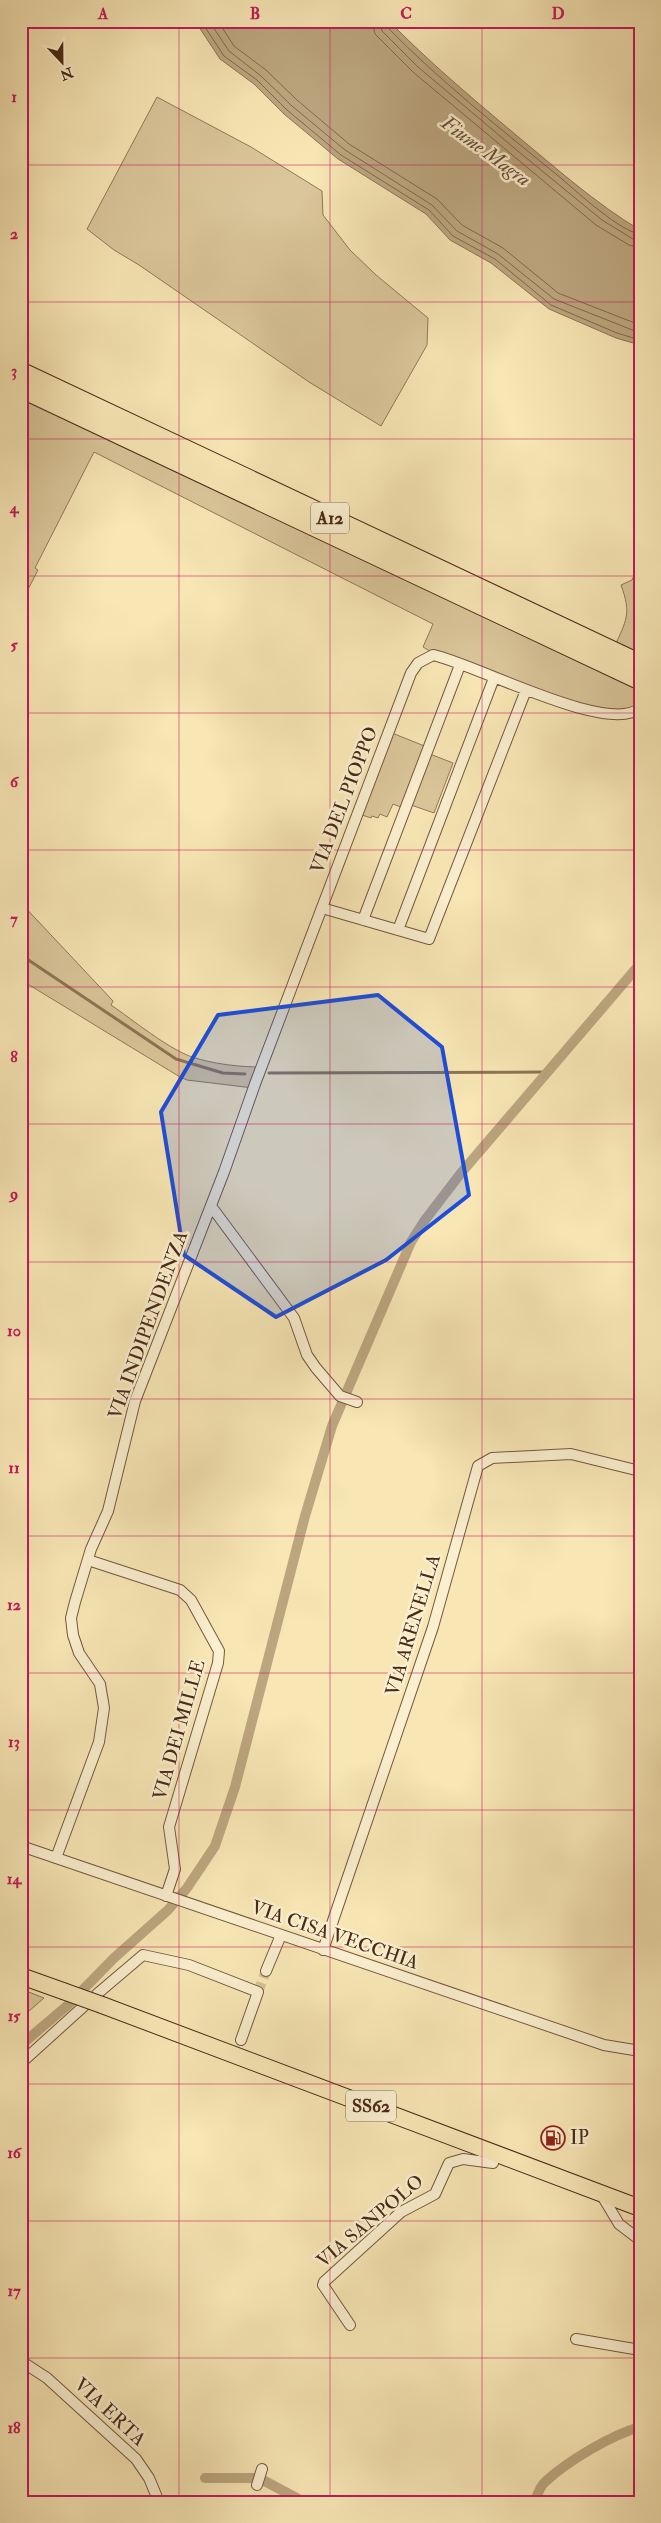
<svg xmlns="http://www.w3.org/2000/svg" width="661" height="2523" font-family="'IM FELL Double Pica',serif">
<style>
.green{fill:#dac69a;stroke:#917858}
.water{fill:#bca67f;stroke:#8e7455}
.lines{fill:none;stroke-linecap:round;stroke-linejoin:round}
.shore{stroke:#82684b;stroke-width:1}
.stream{stroke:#8e7455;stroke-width:3}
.canal{stroke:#bca67f;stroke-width:10}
.street-tunnel{stroke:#d5c095;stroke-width:10;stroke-dasharray:10 5;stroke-linecap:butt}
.street-casing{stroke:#74583e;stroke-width:12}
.primary-casing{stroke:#482917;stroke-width:18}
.highway-casing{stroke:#482917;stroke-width:21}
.street{stroke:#faefcf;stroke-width:10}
.primary{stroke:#f8e6b5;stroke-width:16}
.highway{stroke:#f8e6b5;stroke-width:19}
.primary-bridge-casing{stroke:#482917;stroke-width:18;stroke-linecap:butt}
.primary-bridge{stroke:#f8e6b5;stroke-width:16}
.marked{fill:#1d4ed8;fill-opacity:0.2;stroke:#1d4ed8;stroke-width:4;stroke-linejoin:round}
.grid{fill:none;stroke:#c2185b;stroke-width:1;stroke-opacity:0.55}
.labels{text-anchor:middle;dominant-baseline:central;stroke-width:5;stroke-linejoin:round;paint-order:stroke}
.shield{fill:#faefcf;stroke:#7d644e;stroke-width:1}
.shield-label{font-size:18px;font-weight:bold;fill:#482917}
.street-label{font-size:19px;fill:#482917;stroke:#faefcf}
.poi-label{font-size:19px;fill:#482917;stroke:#faefcf;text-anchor:start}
.water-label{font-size:20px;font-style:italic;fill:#6b4e36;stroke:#faefcf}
.neatline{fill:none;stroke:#c2185b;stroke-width:2}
.grid-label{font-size:16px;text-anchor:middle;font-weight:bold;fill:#c2185b}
</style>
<rect width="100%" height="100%" fill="#f8e6b5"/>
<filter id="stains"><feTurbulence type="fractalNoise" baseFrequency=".004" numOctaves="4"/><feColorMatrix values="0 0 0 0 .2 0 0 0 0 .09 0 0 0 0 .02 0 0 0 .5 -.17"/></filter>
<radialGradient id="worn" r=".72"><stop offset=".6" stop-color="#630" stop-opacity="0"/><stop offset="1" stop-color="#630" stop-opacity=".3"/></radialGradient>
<path class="green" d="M 157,97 L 251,147 L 322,191 L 323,215 L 350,250 L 376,275 L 428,318 L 427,345 L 381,426 L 309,382 L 139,265 L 114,250 L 87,229 Z
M 21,393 L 640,684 L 640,708 L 615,715 L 440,657 L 423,647 L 433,624 L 94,452 L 35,568 L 38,570 L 21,603 Z
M 640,563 L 640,660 L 614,648 C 626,620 632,615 621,585 L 632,580 Z
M 392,733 L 432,749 L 430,754 L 453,763 L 434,813 L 411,805 L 408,810 L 393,804 L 387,817 L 380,814 L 378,818 L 372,816 L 371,818 L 359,814 Z
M 21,903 L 113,1001 L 111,1005 C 133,1020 167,1048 192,1057 C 214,1064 239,1067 261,1067 L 253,1088 L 187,1080 L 180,1077 L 21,980 Z
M 21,1989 L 44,1998 L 21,2018 Z"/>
<path class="water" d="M 195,21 L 389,21 C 429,62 472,98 516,135 C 556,168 595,203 640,230 L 640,345 L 616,338 L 549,309 L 491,263 L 450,240 L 426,214 L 338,159 L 284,114 L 254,84 L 220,59 Z"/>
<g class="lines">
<path class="shore" d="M 201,21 L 224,56 L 257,80 L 287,110 L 341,155 L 429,210 L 453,236 L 495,259 L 551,305 L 617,333 L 640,340
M 209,21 L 229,51 L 261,76 L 292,106 L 345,150 L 432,205 L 457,231 L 498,254 L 554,299 L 640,333
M 218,21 L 234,46 L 266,70 L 297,100 L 349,144 L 437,199 L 462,225 L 503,248 L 558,293 L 640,325
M 372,21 L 375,34 L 413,72 L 596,225 L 629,245 L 640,248
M 379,21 L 382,31 L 418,67 L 519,152 L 602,220 L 633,239 L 640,240
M 385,21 L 387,27 C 441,82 502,130 562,179 C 578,193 621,232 640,234"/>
<path class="stream" d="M 21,955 L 176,1059 L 223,1073 L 245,1074
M 269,1073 L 547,1072"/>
<path class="canal" d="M 21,2045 L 68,2005 L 114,1958 L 168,1910 L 187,1888 L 215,1846 L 235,1787 L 305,1516 L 332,1426 L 411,1242 L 425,1220 L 461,1173 L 640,964
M 205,2478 L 259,2478 L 304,2502
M 535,2502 C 537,2495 540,2486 546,2481 C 568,2461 611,2435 640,2427"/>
<path class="street-tunnel" d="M 258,1992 L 266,1971"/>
<g class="street-casing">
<path id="street" d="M 322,908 L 429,939 L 526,690
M 363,920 L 460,665
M 398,930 L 494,678
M 211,1206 L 294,1318 L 307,1355 L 316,1368 L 340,1396 L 357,1402
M 88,1560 L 180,1590 L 191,1600 L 219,1651 L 218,1663 L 169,1827 L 175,1869 L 166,1896
M 21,1846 L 604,2045 L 640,2051
M 56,1858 L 99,1742 L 104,1708 L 100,1684 L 79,1653 L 73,1635 L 71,1618 L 75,1602 L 91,1549 L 108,1511 L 135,1401 L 224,1172 L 255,1084 L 411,673 L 418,663 L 433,655 C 473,663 609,736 640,708
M 323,1950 L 433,1627 L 478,1466 L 492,1458 L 571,1454 L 640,1471
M 266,1971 L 281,1935
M 97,1994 L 143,1955 L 189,1965 L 258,1992 L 241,2040
M 21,2063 L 84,2006
M 601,2194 L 619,2224 L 640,2240
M 350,2325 L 323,2285 L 324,2282 L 401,2212 L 435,2194 L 449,2163 L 463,2159 L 493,2163 L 495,2153
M 576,2339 L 640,2350
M 21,2361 L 47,2378 L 136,2459 L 149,2478 L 159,2502
M 257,2485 L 262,2469"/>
</g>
<g class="primary-casing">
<path id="primary" d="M 21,1976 L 63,1991
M 102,2005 L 640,2208"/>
</g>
<g class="highway-casing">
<path id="highway" d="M 21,372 L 640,664
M 21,388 L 640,680"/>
</g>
<use href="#street" class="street"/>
<use href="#primary" class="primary"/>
<use href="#highway" class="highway"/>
<g class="primary-bridge-casing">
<path id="primary-bridge" d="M 63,1991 L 102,2005"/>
</g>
<use href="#primary-bridge" class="primary-bridge"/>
</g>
<path class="marked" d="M 378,995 L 442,1047 L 469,1195 L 386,1260 L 276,1317 L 184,1255 L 161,1112 L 218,1015 Z"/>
<path class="grid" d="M 179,21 L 179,2502M 330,21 L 330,2502M 482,21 L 482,2502M 21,165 L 640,165M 21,302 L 640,302M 21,439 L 640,439M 21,576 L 640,576M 21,713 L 640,713M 21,850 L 640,850M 21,987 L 640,987M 21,1124 L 640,1124M 21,1262 L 640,1262M 21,1399 L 640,1399M 21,1536 L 640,1536M 21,1673 L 640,1673M 21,1810 L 640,1810M 21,1947 L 640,1947M 21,2084 L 640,2084M 21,2221 L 640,2221M 21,2358 L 640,2358"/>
<defs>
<g id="fuel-ring" transform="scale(1.25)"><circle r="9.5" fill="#faefcf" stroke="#8f2418" stroke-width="1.5"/><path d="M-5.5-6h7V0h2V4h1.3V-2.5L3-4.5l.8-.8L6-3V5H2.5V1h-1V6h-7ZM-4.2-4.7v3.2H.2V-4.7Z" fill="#8f2418"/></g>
</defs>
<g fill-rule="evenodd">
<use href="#fuel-ring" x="553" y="2138"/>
</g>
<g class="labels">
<g class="shield">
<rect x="311" y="502.5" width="38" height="31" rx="4"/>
<rect x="346" y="2090.5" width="50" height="31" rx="4"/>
</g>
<g class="shield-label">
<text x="330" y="518">A12</text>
<text x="371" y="2106">SS62</text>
</g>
<g class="street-label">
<text transform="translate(344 800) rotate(-69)">VIA DEL PIOPPO</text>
<text transform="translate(148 1325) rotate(-70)">VIA INDIPENDENZA</text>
<text transform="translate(413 1625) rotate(-73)">VIA ARENELLA</text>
<text transform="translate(179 1730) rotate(-74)">VIA DEI MILLE</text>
<text transform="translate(335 1935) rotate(19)">VIA CISA VECCHIA</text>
<text transform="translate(370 2221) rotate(-40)">VIA SANPOLO</text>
<text transform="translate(110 2412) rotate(43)">VIA ERTA</text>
</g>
<g class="poi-label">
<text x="570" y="2138">IP</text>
</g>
<g class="water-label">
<text transform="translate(486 151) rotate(36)">Fiume Magra</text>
</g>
</g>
<rect width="661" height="2523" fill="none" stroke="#f8e6b5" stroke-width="55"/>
<g transform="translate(62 62) rotate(158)" stroke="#faefcf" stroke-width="4" paint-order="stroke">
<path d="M0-4L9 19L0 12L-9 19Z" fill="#482917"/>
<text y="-8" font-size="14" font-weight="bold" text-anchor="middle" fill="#482917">N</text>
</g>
<rect x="28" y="28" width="606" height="2468" class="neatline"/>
<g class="grid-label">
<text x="103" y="19">A</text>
<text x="255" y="19">B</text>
<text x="406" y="19">C</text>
<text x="558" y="19">D</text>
<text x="14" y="102">1</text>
<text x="14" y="239">2</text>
<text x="14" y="376">3</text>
<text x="14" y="513">4</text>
<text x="14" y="650">5</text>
<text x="14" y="787">6</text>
<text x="14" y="924">7</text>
<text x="14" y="1062">8</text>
<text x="14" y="1199">9</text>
<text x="14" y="1336">10</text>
<text x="14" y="1473">11</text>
<text x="14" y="1610">12</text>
<text x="14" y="1747">13</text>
<text x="14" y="1884">14</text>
<text x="14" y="2021">15</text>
<text x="14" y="2158">16</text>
<text x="14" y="2296">17</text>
<text x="14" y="2433">18</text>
</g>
<rect width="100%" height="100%" filter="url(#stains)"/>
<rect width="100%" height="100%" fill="url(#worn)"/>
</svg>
